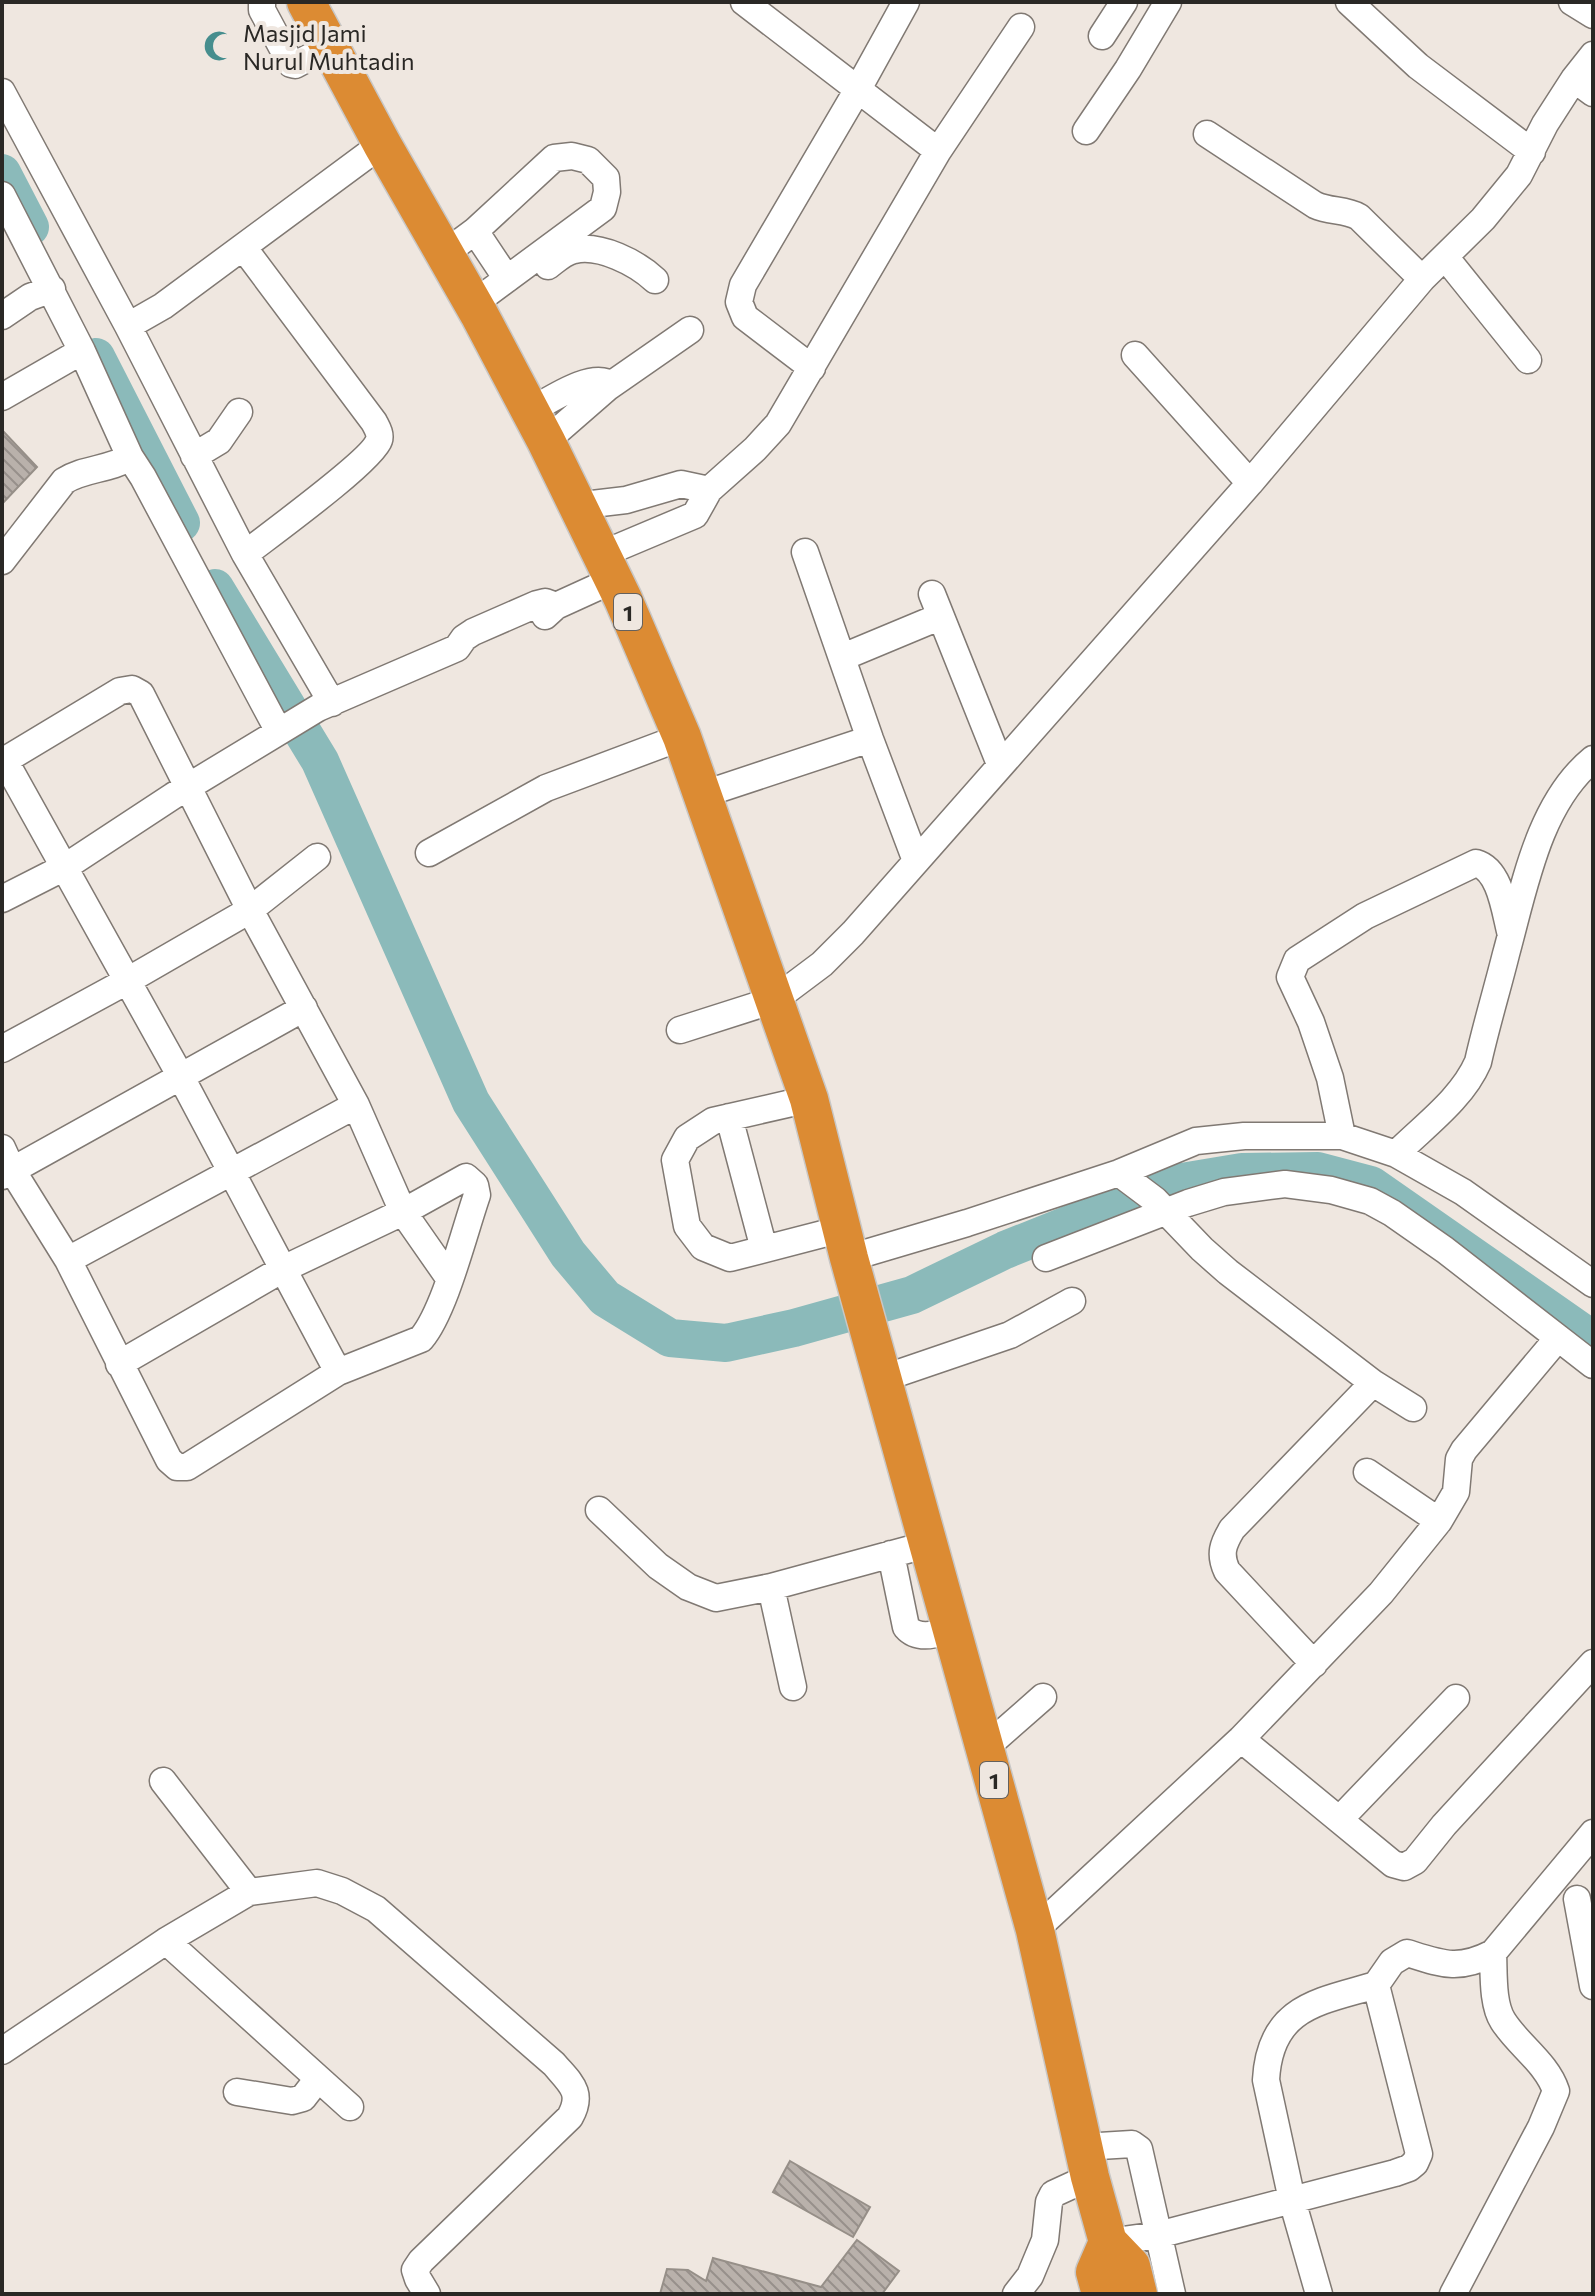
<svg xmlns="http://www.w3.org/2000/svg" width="1595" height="2296" font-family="Commissioner,sans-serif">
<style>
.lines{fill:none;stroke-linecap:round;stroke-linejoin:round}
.river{stroke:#8bbaba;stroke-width:38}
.building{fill:url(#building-back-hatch);stroke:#968f88;stroke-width:2}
.minor-casing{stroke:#807973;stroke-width:29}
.highway-casing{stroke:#c8c7c6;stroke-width:41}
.minor{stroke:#fff;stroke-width:26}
.highway{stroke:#dc8b33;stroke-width:38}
.labels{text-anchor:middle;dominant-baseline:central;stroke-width:8;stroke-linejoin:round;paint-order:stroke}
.shield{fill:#efe7e0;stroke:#65615d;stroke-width:2}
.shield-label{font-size:22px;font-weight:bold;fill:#2a2825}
.poi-label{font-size:24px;fill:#2a2825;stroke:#efe7e0;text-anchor:start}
</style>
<defs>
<pattern id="building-back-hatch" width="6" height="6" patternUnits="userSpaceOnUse" patternTransform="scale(2)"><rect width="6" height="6" fill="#b9b1ab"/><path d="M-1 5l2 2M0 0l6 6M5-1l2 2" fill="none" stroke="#97908b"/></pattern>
</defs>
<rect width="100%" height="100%" fill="#efe7e0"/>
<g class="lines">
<path class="river" d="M 2,173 L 30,227
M 96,357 L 181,523
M 215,588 L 320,761 L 471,1102 L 568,1254 L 605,1298 L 670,1338 L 726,1343 L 794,1328 L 912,1295 L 1005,1250 L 1170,1184 L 1242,1172 L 1318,1171 L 1371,1185 L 1593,1340"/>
</g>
<path class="building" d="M 2,430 L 37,467 L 2,504 Z
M 790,2161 L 870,2207 L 853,2237 L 773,2192 Z
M 857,2240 L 899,2271 L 882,2294 L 660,2294 L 667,2269 L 688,2270 L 706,2281 L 713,2258 L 821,2287 Z"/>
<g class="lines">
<g class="minor-casing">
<path id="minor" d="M 262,2 L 262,10 L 291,64 L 295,65 L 329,47
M 744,2 L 938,151
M 1349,2 L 1418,66 L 1532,152
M 1572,2 L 1593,15
M 1102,36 L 1124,2
M 1574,79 L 1593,93
M 2,92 L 128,326 L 245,554 L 332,703
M 1086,131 L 1128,69 L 1168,2
M 1207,134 L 1315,205 C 1330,212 1345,209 1359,217 L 1422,279
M 2,195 L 82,351 L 130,457 L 143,477 L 278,730
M 475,231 L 507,279
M 243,247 L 374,422 C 377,428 381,434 379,440 C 373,460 268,536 245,554
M 444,254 L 475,231 L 554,158 L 572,156 L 588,160 L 606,178 L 607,192 L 603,208 L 473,304
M 1446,258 L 1528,360
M 548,266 C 556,260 564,252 574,250 C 600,244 637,263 655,280
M 2,316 L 30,297 L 52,289
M 128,326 L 163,306 L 382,144
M 1135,355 L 1250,483
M 812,368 L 745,317 L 739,302 L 743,285 L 858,89 L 906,2
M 2,397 L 82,351
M 530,411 C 549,401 593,370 611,385
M 546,441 L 608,387 L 690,330
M 194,456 L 219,441 L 239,412
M 575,506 L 626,500 L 681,484 L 709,490
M 805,552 L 870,739 L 916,861
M 600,555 L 695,515 L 709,490 L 755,449 L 778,424 L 938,151 L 1021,27
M 2,561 L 64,481 C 84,468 110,470 130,457
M 932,594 L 1000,764
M 545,616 L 556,606 L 613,580
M 843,657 L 939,617
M 2,762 L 120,691 L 132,689 L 141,694 L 250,910 L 356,1105 L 403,1212 L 449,1278
M 701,795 L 870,739
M 429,853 L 546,788 L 682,737
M 2,899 L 65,867 L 173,796 L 318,708 L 457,648 L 464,638 L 473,632 L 537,604 L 545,602 L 556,606
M 680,1030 L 774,1000 L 822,964 L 853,933 L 1250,483 L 1422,279 L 1483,219 L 1519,175 L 1545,124 L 1574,79 L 1593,55
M 2,1049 L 127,981 L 250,910 L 317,857
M 809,1099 L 713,1121 L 687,1138 L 675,1160 L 687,1226 L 703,1247 L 730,1258 L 842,1229
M 729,1117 L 764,1249
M 1342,1136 L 1330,1078 L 1311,1022 L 1290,977 L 1297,960 L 1365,916 L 1476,863 C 1501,870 1505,913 1511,935
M 2,1148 L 12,1170 L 68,1260 L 169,1460 L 177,1467 L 187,1467 L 338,1372 L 421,1339 C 445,1311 464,1232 477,1195 L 475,1185 L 466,1177 L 403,1212 L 283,1269 L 181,1077 L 5,761
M 1396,1154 C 1424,1126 1462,1099 1478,1062 C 1486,1026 1497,990 1506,954 C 1524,889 1538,804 1593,759
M 1119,1173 L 1155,1200 L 1202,1249 L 1228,1272 L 1373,1383 L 1413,1408
M 2,1176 L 304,1008
M 849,1258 L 967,1223 L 1119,1173 L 1196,1141 L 1244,1136 L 1342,1136 L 1396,1154 L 1463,1192 L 1593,1284
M 1046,1258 L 1188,1203 L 1224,1192 L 1285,1184 L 1331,1190 L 1370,1201 L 1392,1213 L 1445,1250 L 1593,1365
M 68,1260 L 356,1105
M 119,1364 L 283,1269 L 338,1372
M 884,1378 L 1010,1335 L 1072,1301
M 1367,1472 L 1439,1521
M 599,1510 L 658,1566 L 688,1587 L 716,1598 L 771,1587 L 929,1544
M 891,1554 L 906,1627 C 918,1641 937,1634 953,1630
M 771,1587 L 793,1687
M 1314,1664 L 1227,1571 C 1219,1554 1223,1544 1232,1529 L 1373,1383
M 1241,1739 L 1393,1864 L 1404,1867 L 1415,1861 L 1444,1825 L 1593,1663
M 985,1748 L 1043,1697
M 163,1781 L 249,1892
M 1340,1819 L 1456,1698
M 1577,1899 L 1593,1986
M 1035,1930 L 1241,1739 L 1381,1593 L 1439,1521 L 1456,1492 L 1459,1459 L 1464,1450 L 1558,1338
M 166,1941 L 350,2107
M 2,2051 L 166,1941 L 249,1892 L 317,1883 L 342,1891 L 376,1909 L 554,2064 C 570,2083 584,2092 570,2117 L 421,2261 L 415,2270 L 418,2279 L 427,2294
M 237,2092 L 292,2101 L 303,2098 L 317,2080
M 1083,2147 L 1132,2144 L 1139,2149 L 1172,2294
M 1108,2242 L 1158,2235 L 1395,2173 L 1409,2168 L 1415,2163 L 1419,2154 L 1376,1985
M 1016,2294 L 1030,2276 L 1045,2240 L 1049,2202 L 1053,2194 L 1090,2177
M 1319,2294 L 1292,2200 L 1266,2080 C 1270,2006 1319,2002 1376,1985 L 1392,1962 L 1407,1953 C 1442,1964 1458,1971 1493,1953 L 1593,1833
M 1453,2294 L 1541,2127 L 1556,2091 C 1547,2063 1518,2045 1503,2021 C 1492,2004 1494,1973 1493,1953"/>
</g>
<g class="highway-casing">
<path id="highway" d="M 306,2 L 382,144 L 479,314 L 546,441 L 623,599 L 682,737 L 809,1099 L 849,1258 L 1035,1930 L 1090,2177 L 1108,2242 L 1131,2266 L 1138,2294
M 1101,2294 L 1095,2272 L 1108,2242"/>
</g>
<use href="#minor" class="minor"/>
<use href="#highway" class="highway"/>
</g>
<defs>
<g id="mosque-bare" transform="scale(2.4)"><path d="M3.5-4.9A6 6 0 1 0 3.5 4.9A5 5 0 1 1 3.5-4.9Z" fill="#468e8e" stroke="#efe7e0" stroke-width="2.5" paint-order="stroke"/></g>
</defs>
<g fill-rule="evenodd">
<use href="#mosque-bare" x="219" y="46"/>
</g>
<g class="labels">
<g class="shield">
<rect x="614" y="594" width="28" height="36" rx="6"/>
<rect x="980" y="1762" width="28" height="36" rx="6"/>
</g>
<g class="shield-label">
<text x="628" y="612">1</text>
<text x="994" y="1780">1</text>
</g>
<g class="poi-label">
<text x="243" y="32">Masjid Jami<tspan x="243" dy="28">Nurul Muhtadin</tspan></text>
</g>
</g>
<rect width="1595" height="2296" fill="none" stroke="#2a2825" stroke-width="8"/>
</svg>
